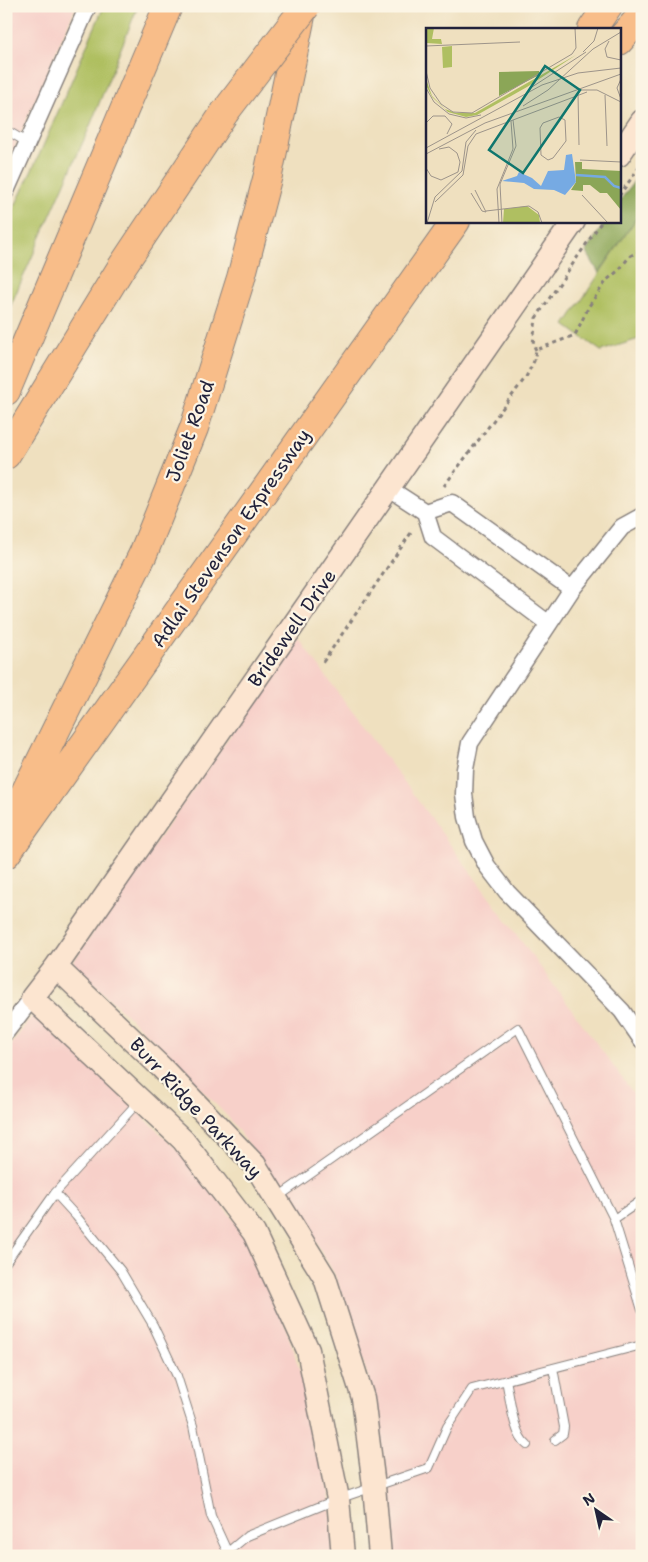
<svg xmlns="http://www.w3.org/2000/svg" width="648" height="1562" font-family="'Shantell Sans',sans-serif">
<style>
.built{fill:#f7d0c9}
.green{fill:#afbf61;stroke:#68704e}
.forest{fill:#8ba657;stroke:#566449}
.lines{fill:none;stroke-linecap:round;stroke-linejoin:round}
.lane-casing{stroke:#88817d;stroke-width:10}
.street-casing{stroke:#88817d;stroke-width:19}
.secondary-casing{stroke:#88817d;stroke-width:25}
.highway-casing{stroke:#88817d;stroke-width:30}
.path{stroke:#88817d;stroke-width:3;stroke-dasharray:4 4;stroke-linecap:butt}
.lane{stroke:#fff;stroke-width:8}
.street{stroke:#fff;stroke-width:16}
.secondary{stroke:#fce5d0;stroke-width:22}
.highway{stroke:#f8bd89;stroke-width:28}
.highway-bridge-casing{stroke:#88817d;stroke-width:30;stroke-linecap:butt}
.highway-bridge{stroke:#f8bd89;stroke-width:28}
.labels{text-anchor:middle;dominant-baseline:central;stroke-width:4.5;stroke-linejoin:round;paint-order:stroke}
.street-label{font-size:19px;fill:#22223b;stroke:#fcf5e5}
.inset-river{fill:none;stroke:#76aae3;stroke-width:2.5}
.inset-road{fill:none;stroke:#9d948a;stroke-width:1}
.view{fill:#0f766e;fill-opacity:0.15;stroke:#0f766e;stroke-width:2.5}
.inset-edge{fill:none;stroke:#22223b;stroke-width:2.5}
</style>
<rect width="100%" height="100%" fill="#fcf5e5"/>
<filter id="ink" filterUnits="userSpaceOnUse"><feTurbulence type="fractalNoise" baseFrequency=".02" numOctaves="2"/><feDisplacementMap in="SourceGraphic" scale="10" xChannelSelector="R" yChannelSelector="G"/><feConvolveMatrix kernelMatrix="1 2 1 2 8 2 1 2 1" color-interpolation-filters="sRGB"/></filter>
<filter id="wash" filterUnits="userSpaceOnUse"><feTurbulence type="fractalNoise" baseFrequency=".0096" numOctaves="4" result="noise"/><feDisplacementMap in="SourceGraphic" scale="20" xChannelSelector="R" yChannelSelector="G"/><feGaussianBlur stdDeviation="1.12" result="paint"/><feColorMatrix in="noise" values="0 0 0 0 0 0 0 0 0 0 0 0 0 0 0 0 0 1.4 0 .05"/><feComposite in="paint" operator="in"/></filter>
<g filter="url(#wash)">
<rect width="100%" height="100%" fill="#efe0bf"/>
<path class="built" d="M 6,6 L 76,6 L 6,167 Z
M 298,638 L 642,1105 L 642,1556 L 391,1556 L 386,1472 L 368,1377 L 335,1275 L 293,1203 L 228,1117 L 155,1042 L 72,963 Z
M 35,1012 L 192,1164 L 242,1231 L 280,1308 L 306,1391 L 329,1490 L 335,1556 L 6,1556 L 6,1052 Z"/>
<path class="green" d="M 104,6 L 138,6 L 90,126 L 6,316 L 6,225 L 40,153 Z
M 642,210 L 642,338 L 601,351 L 565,325 Z"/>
<path class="forest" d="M 642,170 L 642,210 L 599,273 L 586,251 L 606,221 L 619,221 L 619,202 Z"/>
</g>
<g filter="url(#ink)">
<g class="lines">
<g class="lane-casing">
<path id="lane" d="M 6,130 L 28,143
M 55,1193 L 76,1216 L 121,1271 L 153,1325 L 177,1376 L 193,1426 L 211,1516 L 227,1551
M 278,1197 L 518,1028 L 614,1219 L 642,1310
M 614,1219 L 642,1200
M 6,1262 L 55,1193 L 140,1100
M 553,1368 L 564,1427 L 563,1434 L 555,1440
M 506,1380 C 510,1397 513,1435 527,1445
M 223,1556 L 247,1536 L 338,1499 L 429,1468 L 447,1427 L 472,1389 L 642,1345"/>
</g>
<g class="street-casing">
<path id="street" d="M 6,191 L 88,6
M 388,488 L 425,512 L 433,537 L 549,624
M 425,512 L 452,503 L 572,589
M 642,516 L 622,527 L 572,589 L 470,743 L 465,769 L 464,794 L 467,817 L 474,841 L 487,866 L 507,892 L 622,1011 L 642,1040
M 6,1032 L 32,998"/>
</g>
<g class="secondary-casing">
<path id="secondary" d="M 619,155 L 642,121
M 56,967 L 161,1067 L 255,1165 L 325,1278 L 363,1398 L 374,1486 L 380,1556
M 343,1556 L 338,1499 L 308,1350 L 254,1233 L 183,1140 L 32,998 L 56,967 L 574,221"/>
</g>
<g class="highway-casing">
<path id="highway" d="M 592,29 L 608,6
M 619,41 L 642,15
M 6,391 L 168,6
M 6,455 L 121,268 L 225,112
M 6,831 L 143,554 L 194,428 L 241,278 L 268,175 L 303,6
M 6,854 L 456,221"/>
</g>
<path class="path" d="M 619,196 L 642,163
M 536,350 L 533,344 L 536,318 L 602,221
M 444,486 L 526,377 L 534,361 L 536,350 L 575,335 L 589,306 L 607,280 L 619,270 L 630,256 L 642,250
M 323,662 L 413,530"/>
<use href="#lane" class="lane"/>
<use href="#street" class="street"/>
<use href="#secondary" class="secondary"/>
<use href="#highway" class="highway"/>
<g class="highway-bridge-casing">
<path id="highway-bridge" d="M 225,112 L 306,6"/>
</g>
<use href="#highway-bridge" class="highway-bridge"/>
</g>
</g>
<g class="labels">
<g class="street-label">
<text transform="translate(190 431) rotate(-70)">Joliet Road</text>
<text transform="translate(231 538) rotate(-55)">Adlai Stevenson Expressway</text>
<text transform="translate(292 628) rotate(-55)">Bridewell Drive</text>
<text transform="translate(196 1108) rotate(47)">Burr Ridge Parkway</text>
</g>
</g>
<g transform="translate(426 28)">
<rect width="195" height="195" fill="#efe0bf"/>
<path d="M 1,0 L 8,0 L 6,11 L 15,11 L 16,16 L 1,15 ZM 26,18 L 26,39 L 17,40 L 16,19 ZM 150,27 L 101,59 L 51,87 L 40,89 L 22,84 L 6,69 L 0,57 L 0,51 L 6,68 L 19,81 L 30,85 L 49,85 ZM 101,178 L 113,187 L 114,195 L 77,195 L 78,181 Z" fill="#afbf61"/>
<path d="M 113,43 L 113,47 L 73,68 L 73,44 ZM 149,134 L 156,134 L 156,141 L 195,143 L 195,182 L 181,165 L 174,165 L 164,157 L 157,157 L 157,163 L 145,162 L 150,154 Z" fill="#8ba657"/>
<path d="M 146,126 L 150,154 L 139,167 L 128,162 L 108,161 L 98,155 L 76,153 L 91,148 L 93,144 L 106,150 L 115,158 L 122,143 L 138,142 L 140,127 Z" fill="#76aae3"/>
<path class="inset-river" d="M 150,147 L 179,149 L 188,158 L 195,160"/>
<path class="inset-road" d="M 183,13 L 179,21 L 181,29 L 195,32M 0,18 L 94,14M 157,24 L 168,13 L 172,0M 0,43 L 4,60 L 15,76 L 27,84 L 46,85 L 146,26 L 150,20 L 149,0M 195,51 L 191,60 L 195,71M 106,59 L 160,24M 0,60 L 8,74 L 23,86 L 40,90 L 55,87M 154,62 L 171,62 L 195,74M 152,66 L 153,117M 179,67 L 181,118M 97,78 L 122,62 L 167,21 L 195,4M 133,89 L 139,92 L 140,113 L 127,130 L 122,132 L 115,127 L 114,100 L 117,95 ZM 0,95 L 7,88 L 19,88 L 26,96 L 21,106M 0,120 L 116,57 L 152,45 L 195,40M 0,126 L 59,95 L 195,46M 154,132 L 195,134M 0,140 L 5,148 L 15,152 L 32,144 L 34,134 L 31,125 L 23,119 L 13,121M 45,165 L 56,183 L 60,184 L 49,162M 156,167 L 182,195M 9,174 L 37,147 L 42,118 L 50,106 L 161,64M 60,183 L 103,178 L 112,184 L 116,195M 1,195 L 9,169 L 36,143 L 40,114 L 50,102M 73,195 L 71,161 L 87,121 L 85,93M 76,195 L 74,156 L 90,118 L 87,92"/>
<path class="view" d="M 119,38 L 154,62 L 97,145 L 63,122 Z"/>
<rect width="195" height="195" class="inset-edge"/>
</g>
<rect width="648" height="1562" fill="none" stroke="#fcf5e5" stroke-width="25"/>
<g transform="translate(596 1510) rotate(326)" stroke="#fcf5e5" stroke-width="4" paint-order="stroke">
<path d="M0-4L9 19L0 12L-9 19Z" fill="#22223b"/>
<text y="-8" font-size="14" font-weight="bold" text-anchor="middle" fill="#22223b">N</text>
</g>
</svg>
